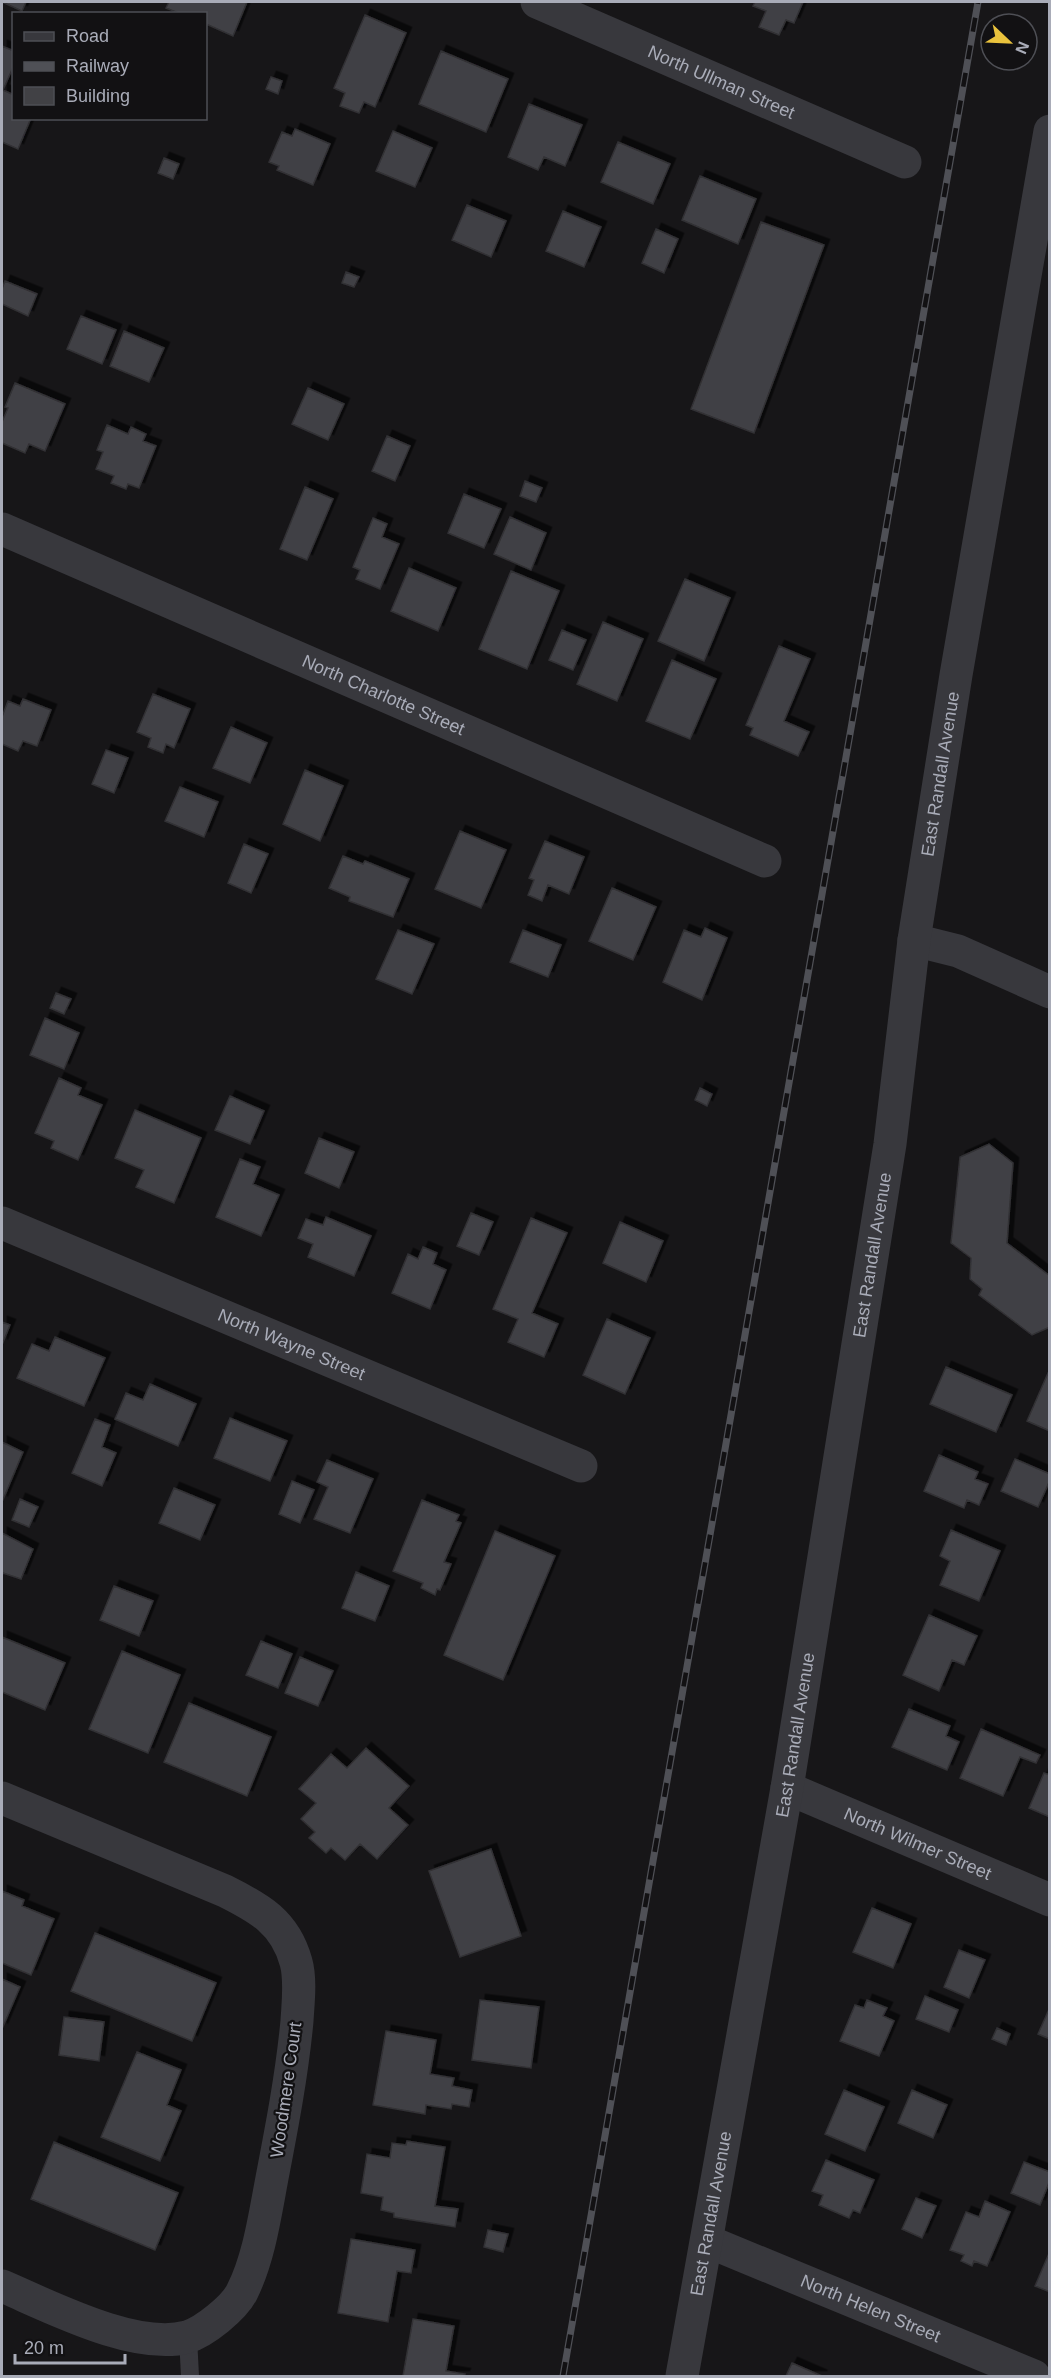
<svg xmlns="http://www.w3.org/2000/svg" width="1051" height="2378" font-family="Arial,sans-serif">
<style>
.building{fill:#414145;stroke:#313034;stroke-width:1.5;filter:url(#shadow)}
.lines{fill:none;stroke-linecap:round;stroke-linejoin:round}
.lane{stroke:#38383d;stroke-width:18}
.street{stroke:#38383d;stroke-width:33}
.rail-casing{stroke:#4f5056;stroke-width:7}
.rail{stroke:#121113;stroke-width:4.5;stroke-dasharray:14;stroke-linecap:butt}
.labels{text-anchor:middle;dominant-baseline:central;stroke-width:4.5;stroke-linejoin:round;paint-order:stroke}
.street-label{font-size:18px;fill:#a9acb8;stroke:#121113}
</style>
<defs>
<filter id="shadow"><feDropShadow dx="5.5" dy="-5.5" stdDeviation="0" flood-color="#0009"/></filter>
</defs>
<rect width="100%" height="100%" fill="#171618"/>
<path class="building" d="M 2,2 L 26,2 L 22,11 Z
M 169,2 L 247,2 L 233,36 L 206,24 L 206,14 L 181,14 L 166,8 Z
M 755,2 L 803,2 L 794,23 L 786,20 L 779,35 L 759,27 L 766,11 L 753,6 Z
M 365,15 L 406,33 L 375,107 L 364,102 L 359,113 L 340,106 L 345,93 L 334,88 Z
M 2,46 L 14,51 L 14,65 L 3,90 L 14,95 L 14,118 L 31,118 L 18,149 L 2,142 Z
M 441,51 L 508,79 L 486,132 L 419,104 Z
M 271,77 L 282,81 L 278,94 L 266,89 Z
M 529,104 L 582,125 L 565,166 L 544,157 L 538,170 L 508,157 Z
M 295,129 L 330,144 L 313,185 L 277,170 L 279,166 L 269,162 L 282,132 L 292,136 Z
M 393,131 L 432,148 L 415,187 L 376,171 Z
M 618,142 L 670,164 L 653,204 L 601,182 Z
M 164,158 L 179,164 L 173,179 L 158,173 Z
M 700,176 L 756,199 L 738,244 L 682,220 Z
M 467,205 L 506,221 L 491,257 L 452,240 Z
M 563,211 L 601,227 L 584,267 L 546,251 Z
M 761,222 L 824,245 L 754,433 L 691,409 Z
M 656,229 L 678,239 L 664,273 L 642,263 Z
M 346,272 L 359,277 L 354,287 L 342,283 Z
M 5,281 L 37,294 L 28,316 L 2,304 L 2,289 Z
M 81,316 L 116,330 L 102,364 L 67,349 Z
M 124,331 L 164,348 L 149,382 L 110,366 Z
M 15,383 L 65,404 L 45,451 L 29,444 L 25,453 L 2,443 L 2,422 L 8,408 L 5,407 Z
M 308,388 L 344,404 L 328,440 L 292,424 Z
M 107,425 L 128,434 L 131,427 L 146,434 L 143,441 L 156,446 L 139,488 L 128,484 L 126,489 L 111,483 L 114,476 L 96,469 L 103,452 L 97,450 Z
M 387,436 L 410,446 L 395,481 L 372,471 Z
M 525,481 L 542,488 L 536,502 L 520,496 Z
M 305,487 L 333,499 L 307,560 L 280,549 Z
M 464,494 L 501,509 L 484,548 L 448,533 Z
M 510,517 L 546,533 L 531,570 L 494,554 Z
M 373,518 L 387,524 L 382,537 L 399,544 L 380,589 L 356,579 L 360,570 L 353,567 Z
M 409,568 L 456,588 L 438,631 L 391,611 Z
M 511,571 L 559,591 L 527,669 L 479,649 Z
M 685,579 L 730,598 L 704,661 L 658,641 Z
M 603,622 L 643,639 L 617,701 L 577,684 Z
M 562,630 L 586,640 L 573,670 L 549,660 Z
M 779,646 L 810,659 L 784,721 L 809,732 L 798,756 L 750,735 L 753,728 L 746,725 Z
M 672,660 L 716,679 L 690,739 L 646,721 Z
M 153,694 L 190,709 L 174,748 L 166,744 L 163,753 L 148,747 L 151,738 L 137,732 Z
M 23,699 L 51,710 L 37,746 L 23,741 L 18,751 L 2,744 L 2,717 L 8,701 L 20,706 Z
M 231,727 L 267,743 L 250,783 L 213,768 Z
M 106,750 L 128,758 L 114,793 L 92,784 Z
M 305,770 L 343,786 L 320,841 L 283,824 Z
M 180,787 L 218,802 L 204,837 L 165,821 Z
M 460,831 L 506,850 L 481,908 L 435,889 Z
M 545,841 L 584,857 L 569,894 L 548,885 L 542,901 L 528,895 L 534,880 L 529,878 Z
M 244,844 L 268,854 L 251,893 L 228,883 Z
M 343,856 L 363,864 L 365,861 L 409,879 L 393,917 L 349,901 L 350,897 L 329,888 Z
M 612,888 L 656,907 L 633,960 L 589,941 Z
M 705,928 L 727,938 L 702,1000 L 663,982 L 684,930 L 701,937 Z
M 398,930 L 434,944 L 412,994 L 376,979 Z
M 523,930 L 561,945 L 548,977 L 510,962 Z
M 56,993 L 71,999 L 64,1014 L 50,1008 Z
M 45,1018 L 79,1033 L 64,1069 L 30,1055 Z
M 59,1078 L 81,1088 L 78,1095 L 102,1105 L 78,1160 L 51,1148 L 54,1141 L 35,1133 Z
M 700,1088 L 712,1094 L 707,1106 L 695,1100 Z
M 230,1096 L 264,1111 L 250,1144 L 215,1130 Z
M 135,1110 L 201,1138 L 174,1203 L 136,1187 L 144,1170 L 115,1158 Z
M 319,1138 L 354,1152 L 339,1188 L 305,1173 Z
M 989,1144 L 1013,1163 L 1007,1243 L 1050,1276 L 1050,1327 L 1032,1335 L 979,1295 L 982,1289 L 970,1279 L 971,1258 L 951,1243 L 960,1157 Z
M 240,1159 L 260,1167 L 253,1184 L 279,1195 L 261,1236 L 216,1217 Z
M 471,1213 L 493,1222 L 479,1255 L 457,1246 Z
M 326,1217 L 371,1236 L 354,1276 L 308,1257 L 313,1244 L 298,1238 L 306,1219 L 323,1225 Z
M 531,1218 L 567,1233 L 532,1313 L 558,1324 L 544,1357 L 508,1342 L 518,1319 L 493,1309 Z
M 620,1222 L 663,1241 L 646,1282 L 603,1263 Z
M 423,1247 L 437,1253 L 433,1264 L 446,1270 L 430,1309 L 392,1293 L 408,1254 L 418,1259 Z
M 607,1319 L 650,1338 L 625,1394 L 583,1375 Z
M 2,1322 L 10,1325 L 2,1345 Z
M 55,1337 L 105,1358 L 84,1406 L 17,1378 L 32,1344 L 49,1351 Z
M 946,1367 L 1012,1395 L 996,1432 L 930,1404 Z
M 1048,1373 L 1050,1374 L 1050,1431 L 1027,1421 Z
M 150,1384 L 196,1404 L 178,1446 L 115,1419 L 126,1393 L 143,1400 Z
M 230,1418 L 287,1441 L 270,1481 L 214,1458 Z
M 95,1419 L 110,1425 L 102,1447 L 116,1453 L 102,1486 L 72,1473 Z
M 2,1442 L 23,1452 L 2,1502 Z
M 939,1455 L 978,1472 L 975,1479 L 988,1484 L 979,1505 L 967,1500 L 964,1508 L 924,1491 Z
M 1015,1459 L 1050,1474 L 1050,1480 L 1038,1507 L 1001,1491 Z
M 327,1460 L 373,1479 L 350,1533 L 314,1519 L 328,1487 L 317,1482 Z
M 292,1481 L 314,1490 L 300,1523 L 279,1514 Z
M 174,1488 L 215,1505 L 200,1540 L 159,1523 Z
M 20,1499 L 38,1507 L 29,1527 L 12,1520 Z
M 422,1500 L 459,1515 L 456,1521 L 461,1523 L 444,1562 L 451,1564 L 440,1590 L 437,1589 L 435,1595 L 421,1588 L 423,1583 L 393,1571 Z
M 951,1530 L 1000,1551 L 979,1601 L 940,1585 L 950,1561 L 940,1556 Z
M 495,1531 L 555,1556 L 503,1680 L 444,1655 Z
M 2,1533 L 33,1549 L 21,1579 L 3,1573 L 2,1576 Z
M 356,1572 L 389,1586 L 375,1621 L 342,1608 Z
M 114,1586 L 153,1601 L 139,1636 L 100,1620 Z
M 929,1615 L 977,1636 L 964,1665 L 952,1660 L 939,1691 L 903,1675 Z
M 2,1637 L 65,1663 L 45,1710 L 2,1692 Z
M 261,1641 L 292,1654 L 278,1688 L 246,1675 Z
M 122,1651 L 180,1675 L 148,1753 L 89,1729 Z
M 300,1657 L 333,1671 L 318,1706 L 285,1693 Z
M 189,1703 L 271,1737 L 247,1796 L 164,1762 Z
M 909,1709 L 950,1726 L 946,1736 L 959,1742 L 947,1770 L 892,1747 Z
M 981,1729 L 1040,1755 L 1036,1763 L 1020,1757 L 1003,1796 L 960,1778 Z
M 366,1748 L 409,1786 L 389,1808 L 408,1825 L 377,1859 L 360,1844 L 345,1860 L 331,1848 L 326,1853 L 309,1838 L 315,1832 L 301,1819 L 316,1803 L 299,1789 L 331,1754 L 347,1768 Z
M 1044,1773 L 1050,1775 L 1050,1817 L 1029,1808 Z
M 491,1849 L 521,1936 L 460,1957 L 429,1871 Z
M 2,1891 L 24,1900 L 22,1906 L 54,1919 L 31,1975 L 2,1963 Z
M 872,1908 L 911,1924 L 893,1968 L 853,1952 Z
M 95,1933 L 216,1983 L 192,2041 L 71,1991 Z
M 959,1950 L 985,1960 L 969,1998 L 944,1987 Z
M 2,1979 L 20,1987 L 2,2029 Z
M 925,1996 L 958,2010 L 949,2032 L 916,2019 Z
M 480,2000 L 539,2007 L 531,2068 L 472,2060 Z
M 867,2000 L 887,2008 L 883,2016 L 894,2021 L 879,2056 L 840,2041 L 855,2005 L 864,2008 Z
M 1050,2007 L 1050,2039 L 1038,2034 Z
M 64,2017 L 104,2022 L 99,2061 L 59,2055 Z
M 997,2028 L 1010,2034 L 1006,2045 L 992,2039 Z
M 386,2031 L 436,2040 L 430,2074 L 454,2078 L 452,2086 L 472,2090 L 469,2107 L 452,2104 L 451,2109 L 426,2105 L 425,2114 L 373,2105 Z
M 137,2052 L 181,2070 L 167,2105 L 181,2111 L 160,2161 L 101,2137 Z
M 844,2090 L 884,2107 L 865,2151 L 825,2134 Z
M 912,2090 L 947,2105 L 933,2138 L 898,2123 Z
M 407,2141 L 445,2147 L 435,2206 L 458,2209 L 455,2227 L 394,2217 L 394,2213 L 381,2210 L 383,2197 L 361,2193 L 367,2154 L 390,2158 L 392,2143 L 406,2145 Z
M 54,2142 L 178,2193 L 155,2250 L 31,2199 Z
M 826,2160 L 874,2180 L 860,2213 L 853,2210 L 849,2218 L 819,2205 L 823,2195 L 812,2191 Z
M 1024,2162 L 1050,2172 L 1050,2180 L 1040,2205 L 1011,2193 Z
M 916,2198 L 936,2206 L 922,2238 L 902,2229 Z
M 985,2201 L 1010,2212 L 987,2266 L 974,2261 L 972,2266 L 961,2261 L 964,2255 L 950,2250 L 966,2212 L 979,2217 Z
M 488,2230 L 508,2234 L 503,2252 L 484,2247 Z
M 351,2239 L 415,2250 L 411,2273 L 397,2271 L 388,2322 L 338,2313 Z
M 1050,2251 L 1050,2292 L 1035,2286 Z
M 413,2319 L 454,2326 L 446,2371 L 465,2374 L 464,2376 L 403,2376 Z
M 792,2363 L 822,2376 L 786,2376 Z"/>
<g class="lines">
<path class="lane" d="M 188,2337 L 190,2376"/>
<g class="street">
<path id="s1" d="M 537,2 L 905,162"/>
<path id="s2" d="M 2,529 L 765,861"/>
<path d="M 914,940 L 958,951 L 1050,992"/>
<path id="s3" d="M 2,1223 L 581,1466"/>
<path id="s4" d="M 787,1788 L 1050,1900"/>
<path d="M 2,1798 L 225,1891 C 259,1908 285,1922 296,1962 C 301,1980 298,2003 297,2021 C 292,2074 282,2126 272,2178 C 265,2215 259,2258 242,2292 C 234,2308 204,2332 187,2337 C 135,2351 49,2306 2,2286"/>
<path id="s5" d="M 707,2241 L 1034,2376"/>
<path id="s6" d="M 682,2376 L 787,1788 L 890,1144 L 914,940 L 956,675 L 1050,131"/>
</g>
<g class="rail-casing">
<path id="rail" d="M 563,2376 L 978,2"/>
</g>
<use href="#rail" class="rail"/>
</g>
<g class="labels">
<g class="street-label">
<text stroke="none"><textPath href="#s1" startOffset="201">North Ullman Street</textPath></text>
<text stroke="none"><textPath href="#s2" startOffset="416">North Charlotte Street</textPath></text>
<text stroke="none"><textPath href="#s6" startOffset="1623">East Randall Avenue</textPath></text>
<text stroke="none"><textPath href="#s6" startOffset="1137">East Randall Avenue</textPath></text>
<text stroke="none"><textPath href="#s3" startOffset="314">North Wayne Street</textPath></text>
<text stroke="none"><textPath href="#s6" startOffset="651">East Randall Avenue</textPath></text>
<text stroke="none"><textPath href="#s4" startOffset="142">North Wilmer Street</textPath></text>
<text transform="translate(286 2090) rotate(-82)">Woodmere Court</text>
<text stroke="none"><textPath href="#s6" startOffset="165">East Randall Avenue</textPath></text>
<text stroke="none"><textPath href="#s5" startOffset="177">North Helen Street</textPath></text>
</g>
</g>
<rect width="1051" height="2378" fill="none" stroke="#a9acb8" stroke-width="6"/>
<rect x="12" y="12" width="195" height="108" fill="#121113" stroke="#4e4f55" stroke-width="1.5"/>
<rect x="24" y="32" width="30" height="9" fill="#38383d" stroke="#4e4f55" stroke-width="1.5"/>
<text x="66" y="42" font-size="18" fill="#a9acb8">Road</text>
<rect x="24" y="62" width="30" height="9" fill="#4f5056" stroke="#4e4f55" stroke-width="1.5"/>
<text x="66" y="72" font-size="18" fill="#a9acb8">Railway</text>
<rect x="24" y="87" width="30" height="18" fill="#414145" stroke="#4e4f55" stroke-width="1.5"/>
<text x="66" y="102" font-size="18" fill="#a9acb8">Building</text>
<g transform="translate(1009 42) rotate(113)"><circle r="28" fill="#121113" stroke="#4e4f55" stroke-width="1.5"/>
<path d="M0-4.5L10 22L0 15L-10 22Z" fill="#eac33d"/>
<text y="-9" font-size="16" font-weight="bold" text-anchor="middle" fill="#a9acb8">N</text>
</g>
<path d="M15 2354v9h110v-9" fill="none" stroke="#a9acb8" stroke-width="3"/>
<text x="24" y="2354" font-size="18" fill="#a9acb8" stroke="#121113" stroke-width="4.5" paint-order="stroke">20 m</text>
</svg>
